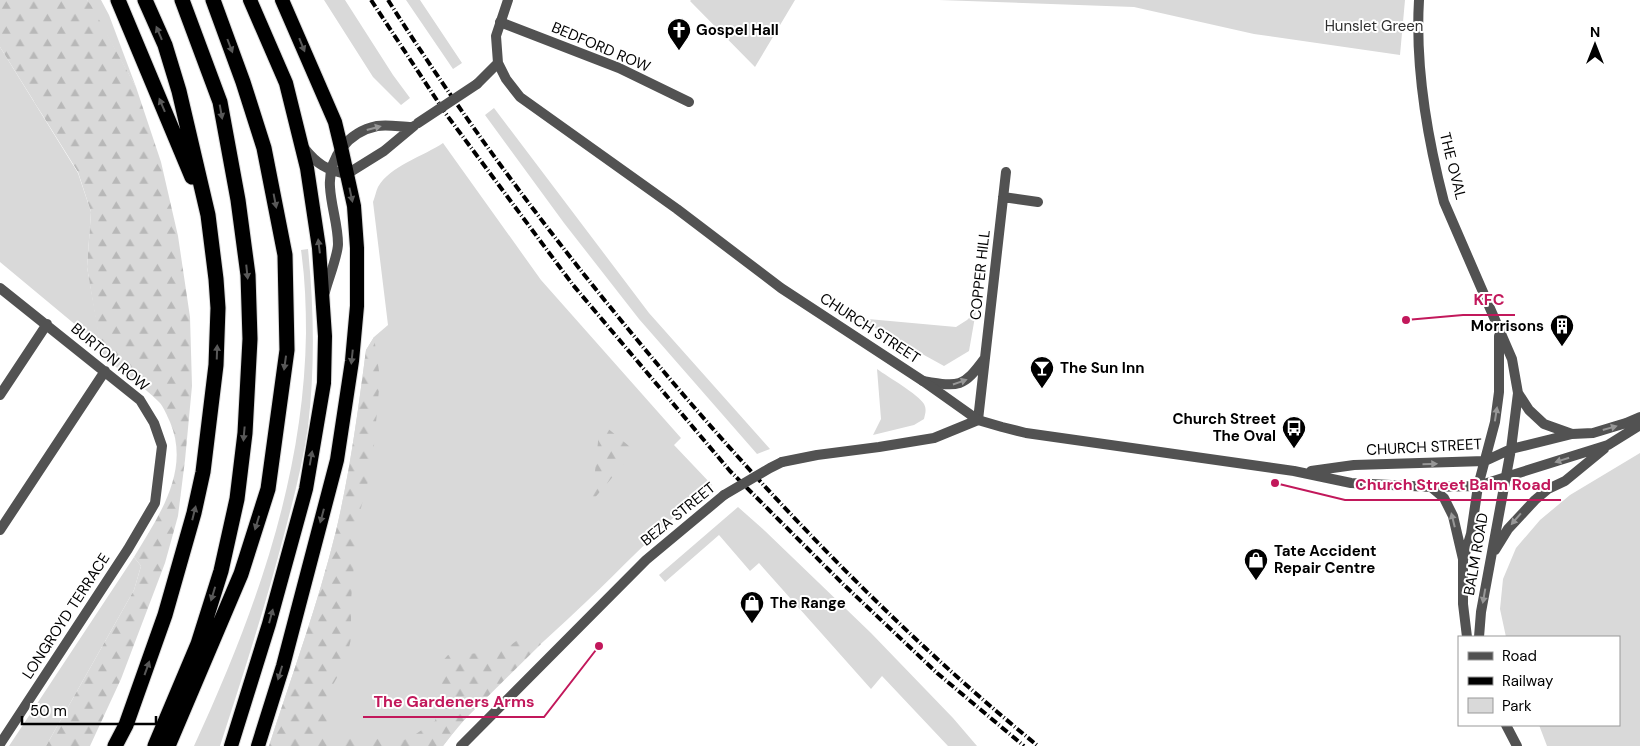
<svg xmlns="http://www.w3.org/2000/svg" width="1640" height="746" font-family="'DM Sans',sans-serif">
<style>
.green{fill:#d9d9d9}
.forest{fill:url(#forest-firs)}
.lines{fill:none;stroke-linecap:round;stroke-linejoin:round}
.trunk-casing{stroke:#dbdbdb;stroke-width:16}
.motorway-casing{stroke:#dbdbdb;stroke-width:17}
.minor{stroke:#525252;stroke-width:10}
.tertiary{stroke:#525252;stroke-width:10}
.trunk{stroke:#000;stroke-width:14}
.motorway{stroke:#000;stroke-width:15}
.rail{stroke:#000;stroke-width:4;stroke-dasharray:8 2.5 1 2.5;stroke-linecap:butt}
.tertiary-bridge{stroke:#525252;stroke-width:10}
.oneway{fill:#595959}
.oneway2{fill:#979797}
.labels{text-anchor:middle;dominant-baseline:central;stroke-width:4;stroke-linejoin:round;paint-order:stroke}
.park-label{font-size:15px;fill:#303030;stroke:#fff}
.poi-label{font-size:15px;font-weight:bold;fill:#000;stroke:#fff;text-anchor:start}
.street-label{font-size:15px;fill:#000;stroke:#fff}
.leader{fill:none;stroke:#c2185b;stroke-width:2}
.callout-dot{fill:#c2185b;stroke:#fff;stroke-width:2}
.callout-label{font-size:16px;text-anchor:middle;font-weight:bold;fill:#c2185b;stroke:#fff;stroke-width:4;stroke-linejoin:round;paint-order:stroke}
</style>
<defs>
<pattern id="forest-firs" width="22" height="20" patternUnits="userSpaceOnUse" patternTransform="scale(1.25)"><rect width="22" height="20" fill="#d9d9d9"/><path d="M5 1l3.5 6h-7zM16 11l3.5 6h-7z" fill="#b8b8b8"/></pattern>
</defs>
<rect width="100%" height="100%" fill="#fff"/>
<path class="green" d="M 87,0 L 101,0 L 109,15 L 136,87 Z
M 324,0 L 345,0 L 393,75 L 410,98 L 401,105 L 373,77 Z
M 406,0 L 420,0 L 462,63 L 453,69 Z
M 691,0 L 795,0 L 755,67 L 690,1 Z
M 939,0 L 1405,0 L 1400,55 L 1254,34 L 1134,7 Z
M 0,47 L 78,173 L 91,212 L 87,267 L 101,346 L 0,262 Z
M 494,108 L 649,313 L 770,449 L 757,454 L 639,319 L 564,223 L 485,115 Z
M 443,143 L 541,280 L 681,438 L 674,445 L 712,485 C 667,520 628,562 587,601 C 538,648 484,692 443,746 L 269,746 C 292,675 318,604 336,531 C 350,472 358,411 366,350 L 374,337 L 388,325 L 373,202 C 375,197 376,191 378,187 C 390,166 424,156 443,143 Z
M 308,249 C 314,309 315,367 308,427 C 303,462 294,497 285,531 C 266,604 243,675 220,746 L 194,746 C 254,616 304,479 306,333 C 306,305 305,278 301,250 Z
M 976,311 L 969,351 L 944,366 L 846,312 L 868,319 L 956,327 L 967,320 Z
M 877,369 C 888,377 918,394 924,404 C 927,410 925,414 924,419 L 914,425 L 873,435 L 881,419 Z
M 1640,453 L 1640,746 L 1547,746 L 1539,725 L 1619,725 L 1619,637 L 1506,637 L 1500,609 L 1503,579 L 1516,548 L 1540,520 L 1570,495 Z
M 738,507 L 765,531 L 871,633 L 953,718 L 977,746 L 948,746 L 882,676 L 871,689 L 759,563 L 750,571 L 719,535 L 665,582 L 659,575 Z
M 134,557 L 141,566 L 134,590 L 46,746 L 9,746 Z"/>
<path class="forest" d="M 0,0 L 87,0 L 91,5 L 136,87 L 161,162 L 178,236 L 190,317 L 192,386 L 185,460 L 178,516 L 165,563 L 121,679 L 90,746 L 46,746 L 134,590 L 141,566 L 134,557 C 158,517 191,471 170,422 C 167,416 164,407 159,402 C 142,385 121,371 102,357 L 87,267 L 91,212 L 78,172 L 0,47 Z
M 374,337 L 380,378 L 372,467 L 358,519 L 351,600 L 351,639 L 345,664 L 331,688 L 327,733 L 334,743 C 357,736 366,732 389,744 L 410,738 L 435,721 L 441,700 L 441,681 L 438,666 L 448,655 L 482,653 L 504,650 L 526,634 L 541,644 L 459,725 L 443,746 L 269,746 C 292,675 318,604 336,531 C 350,472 358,411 366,350 Z
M 600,422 L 635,451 L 592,501 Z"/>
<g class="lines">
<g class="trunk-casing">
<path id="trunk" d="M 231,746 L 269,624 L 306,489 L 324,383 L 325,336 L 319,248 L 307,168 L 286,83 L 250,0
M 258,746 L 283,666 L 337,460 L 352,361 L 357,306 L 357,248 L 354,206 L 341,147 L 335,122 L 282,0"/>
</g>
<g class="motorway-casing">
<path id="motorway" d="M 118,0 L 192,177
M 115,746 L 126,725 L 165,615 L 194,513 L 203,472 L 216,365 L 218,308 L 216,279 L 208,215 L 179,91 L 165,45 L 145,0
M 155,746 L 198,644 L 221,571 L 237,499 L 245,433 L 250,339 L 248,275 L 238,200 L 220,102 L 182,0
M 168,746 L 241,574 L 268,489 L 287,350 L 285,255 L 264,148 L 243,82 L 213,0"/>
</g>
<path class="minor" d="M 500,22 L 619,68 L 689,102
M 1003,197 L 1038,202
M 0,288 L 140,400 L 154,423 L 162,446 L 155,503 L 128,549 L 0,744
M 923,381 C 959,387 963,388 985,358
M 0,395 L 47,324
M 978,420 L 1006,172
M 0,530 L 105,371"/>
<path class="tertiary" d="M 508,0 L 496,36 L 498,63 L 506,79 L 520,97 L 677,209 L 781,288 L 923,381 L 978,420 L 1002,427 L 1026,433 L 1294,471 L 1351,483 L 1431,487 L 1478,486 L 1506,477 L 1608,445 L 1640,425
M 1419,0 C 1415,68 1427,137 1444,202 L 1512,359 L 1518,393 L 1511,449 L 1481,612 L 1479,637
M 477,84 L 498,63
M 304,148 C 317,164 326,170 347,174 L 384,151 L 414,126
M 325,292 C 328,280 338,255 338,244 C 338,225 331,206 330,187 C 328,158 348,132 377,126 C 388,124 401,127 412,127
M 1518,393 L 1529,410 L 1544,424 L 1572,434
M 782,462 L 817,455 L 879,447 L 934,438 L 978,420
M 1311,471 L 1354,465 L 1485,461 L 1511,449 L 1572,434 L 1593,433 L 1626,423 L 1640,417
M 1431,487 L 1444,498 L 1453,516 L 1463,559
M 1495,550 L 1508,529 L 1535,500 L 1548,489 L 1565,481 L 1604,449
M 1467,637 L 1463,604 L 1463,560 L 1471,534 L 1478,486 L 1495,422 L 1499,392 L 1499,336
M 1506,725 L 1517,746
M 461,746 L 646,560 L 724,495"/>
<use href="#trunk" class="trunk"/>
<use href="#motorway" class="motorway"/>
<path class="rail" d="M 371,0 L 446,114 L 573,285 L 730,471 L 843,584 L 937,673 L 1024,746
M 388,0 C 475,138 575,268 681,392 C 790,519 908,640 1038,746"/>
<path class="tertiary-bridge" d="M 418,123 L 477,84
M 724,495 L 770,468 L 782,462"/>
</g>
<defs><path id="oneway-solid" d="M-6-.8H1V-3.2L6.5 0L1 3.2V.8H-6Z" transform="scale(1.25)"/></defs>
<g class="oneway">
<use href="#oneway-solid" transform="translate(159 33) rotate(-113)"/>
<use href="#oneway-solid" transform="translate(302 45) rotate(68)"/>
<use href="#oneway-solid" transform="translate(230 46) rotate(69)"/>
<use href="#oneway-solid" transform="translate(162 105) rotate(-113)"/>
<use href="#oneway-solid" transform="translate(221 112) rotate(80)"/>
<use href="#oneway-solid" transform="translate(351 195) rotate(78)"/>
<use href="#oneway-solid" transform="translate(275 201) rotate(79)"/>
<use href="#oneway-solid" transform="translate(319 246) rotate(-97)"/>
<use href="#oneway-solid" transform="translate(247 272) rotate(84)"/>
<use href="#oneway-solid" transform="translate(217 352) rotate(-88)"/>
<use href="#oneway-solid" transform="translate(352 357) rotate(96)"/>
<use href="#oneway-solid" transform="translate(285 363) rotate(98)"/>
<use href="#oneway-solid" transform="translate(244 434) rotate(95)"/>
<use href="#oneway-solid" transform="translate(311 458) rotate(-80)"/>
<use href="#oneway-solid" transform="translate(194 513) rotate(-76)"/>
<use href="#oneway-solid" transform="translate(322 516) rotate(105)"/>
<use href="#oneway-solid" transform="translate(257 523) rotate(107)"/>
<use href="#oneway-solid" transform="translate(213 594) rotate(107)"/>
<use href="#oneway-solid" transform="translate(271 616) rotate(-75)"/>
<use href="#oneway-solid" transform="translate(147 668) rotate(-70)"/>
<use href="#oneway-solid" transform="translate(280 673) rotate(107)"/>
</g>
<g class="oneway2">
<use href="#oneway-solid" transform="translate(374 128) rotate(-15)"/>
<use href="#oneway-solid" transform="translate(960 382) rotate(-19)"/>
<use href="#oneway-solid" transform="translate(1496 414) rotate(-81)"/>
<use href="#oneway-solid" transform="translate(1610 428) rotate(-16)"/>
<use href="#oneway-solid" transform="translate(1562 460) rotate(162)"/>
<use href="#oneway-solid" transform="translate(1430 464) rotate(-1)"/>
<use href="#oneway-solid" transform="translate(1516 519) rotate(131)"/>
<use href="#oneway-solid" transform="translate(1453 520) rotate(-104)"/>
<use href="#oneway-solid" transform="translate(1484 596) rotate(100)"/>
</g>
<defs>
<g id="church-pin" transform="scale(1.25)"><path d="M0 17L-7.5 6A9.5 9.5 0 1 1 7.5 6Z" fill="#000" stroke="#fff"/><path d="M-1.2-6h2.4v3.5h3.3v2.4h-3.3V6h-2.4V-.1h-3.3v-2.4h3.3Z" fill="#fff"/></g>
<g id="building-pin" transform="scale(1.25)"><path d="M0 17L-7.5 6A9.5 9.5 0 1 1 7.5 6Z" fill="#000" stroke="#fff"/><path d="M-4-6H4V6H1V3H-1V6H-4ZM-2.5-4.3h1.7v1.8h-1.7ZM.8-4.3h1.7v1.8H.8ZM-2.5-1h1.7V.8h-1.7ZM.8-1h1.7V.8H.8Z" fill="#fff"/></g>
<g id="bar-pin" transform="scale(1.25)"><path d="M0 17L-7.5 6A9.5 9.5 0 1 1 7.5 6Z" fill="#000" stroke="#fff"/><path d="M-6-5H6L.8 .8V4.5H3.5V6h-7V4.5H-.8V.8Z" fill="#fff"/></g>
<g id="bus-pin" transform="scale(1.25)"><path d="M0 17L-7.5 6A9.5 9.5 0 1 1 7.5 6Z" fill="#000" stroke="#fff"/><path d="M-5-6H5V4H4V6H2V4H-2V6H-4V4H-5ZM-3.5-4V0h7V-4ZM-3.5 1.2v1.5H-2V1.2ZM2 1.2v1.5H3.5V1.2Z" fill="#fff"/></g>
<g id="shop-pin" transform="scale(1.25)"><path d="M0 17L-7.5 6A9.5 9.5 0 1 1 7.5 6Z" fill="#000" stroke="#fff"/><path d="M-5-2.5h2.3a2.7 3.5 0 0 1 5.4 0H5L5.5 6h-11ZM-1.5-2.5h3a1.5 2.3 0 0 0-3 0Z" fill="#fff"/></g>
</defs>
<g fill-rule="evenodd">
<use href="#church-pin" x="679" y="30"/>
<use href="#building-pin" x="1562" y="326"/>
<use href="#bar-pin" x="1042" y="368"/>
<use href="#bus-pin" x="1294" y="428"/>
<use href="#shop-pin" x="1256" y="560"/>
<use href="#shop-pin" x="752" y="603"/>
</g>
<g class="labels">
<g class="park-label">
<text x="1374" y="26">Hunslet Green</text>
</g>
<g class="poi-label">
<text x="696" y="30">Gospel Hall</text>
<text x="1544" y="326" text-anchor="end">Morrisons</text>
<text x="1060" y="368">The Sun Inn</text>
<text x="1276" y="419" text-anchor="end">Church Street<tspan x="1276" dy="17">The Oval</tspan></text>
<text x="1274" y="551">Tate Accident<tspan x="1274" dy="17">Repair Centre</tspan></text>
<text x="770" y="603">The Range</text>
</g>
<g class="street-label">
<text transform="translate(601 47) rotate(23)">BEDFORD ROW</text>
<text transform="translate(1453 166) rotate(76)">THE OVAL</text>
<text transform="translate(980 275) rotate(-84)">COPPER HILL</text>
<text transform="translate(870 328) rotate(33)">CHURCH STREET</text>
<text transform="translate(110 357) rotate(40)">BURTON ROW</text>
<text transform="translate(1424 447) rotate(-3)">CHURCH STREET</text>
<text transform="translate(678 514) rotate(-39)">BEZA STREET</text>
<text transform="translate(1476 554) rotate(-80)">BALM ROAD</text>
<text transform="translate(66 616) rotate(-57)">LONGROYD TERRACE</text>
</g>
</g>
<path class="leader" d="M1406 320L1463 315H1515M1275 483L1345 500H1561M599 646L544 717H363"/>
<g class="callout-dot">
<circle cx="1406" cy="320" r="5"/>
<circle cx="1275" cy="483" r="5"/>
<circle cx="599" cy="646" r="5"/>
</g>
<g class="callout-label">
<text x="1489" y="305">KFC</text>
<text x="1453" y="490">Church Street Balm Road</text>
<text x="454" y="707">The Gardeners Arms</text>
</g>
<rect x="1458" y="636" width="162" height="90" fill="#ffffff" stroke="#999999"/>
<rect x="1468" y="652" width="25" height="8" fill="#525252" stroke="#999999"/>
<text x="1502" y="661" font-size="15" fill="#000000">Road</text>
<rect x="1468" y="677" width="25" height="8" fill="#000000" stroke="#999999"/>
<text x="1502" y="686" font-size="15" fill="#000000">Railway</text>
<rect x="1468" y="698" width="25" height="15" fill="#d9d9d9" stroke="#999999"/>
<text x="1502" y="711" font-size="15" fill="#000000">Park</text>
<g transform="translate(1595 45)" stroke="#ffffff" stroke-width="4" paint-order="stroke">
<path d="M0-4L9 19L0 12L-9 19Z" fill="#000000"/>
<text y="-8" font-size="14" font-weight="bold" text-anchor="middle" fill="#000000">N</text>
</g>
<path d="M22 716v8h134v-8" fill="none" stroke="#000000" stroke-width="2.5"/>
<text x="30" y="716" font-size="15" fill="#000000" stroke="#ffffff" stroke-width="4" paint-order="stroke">50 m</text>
</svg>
